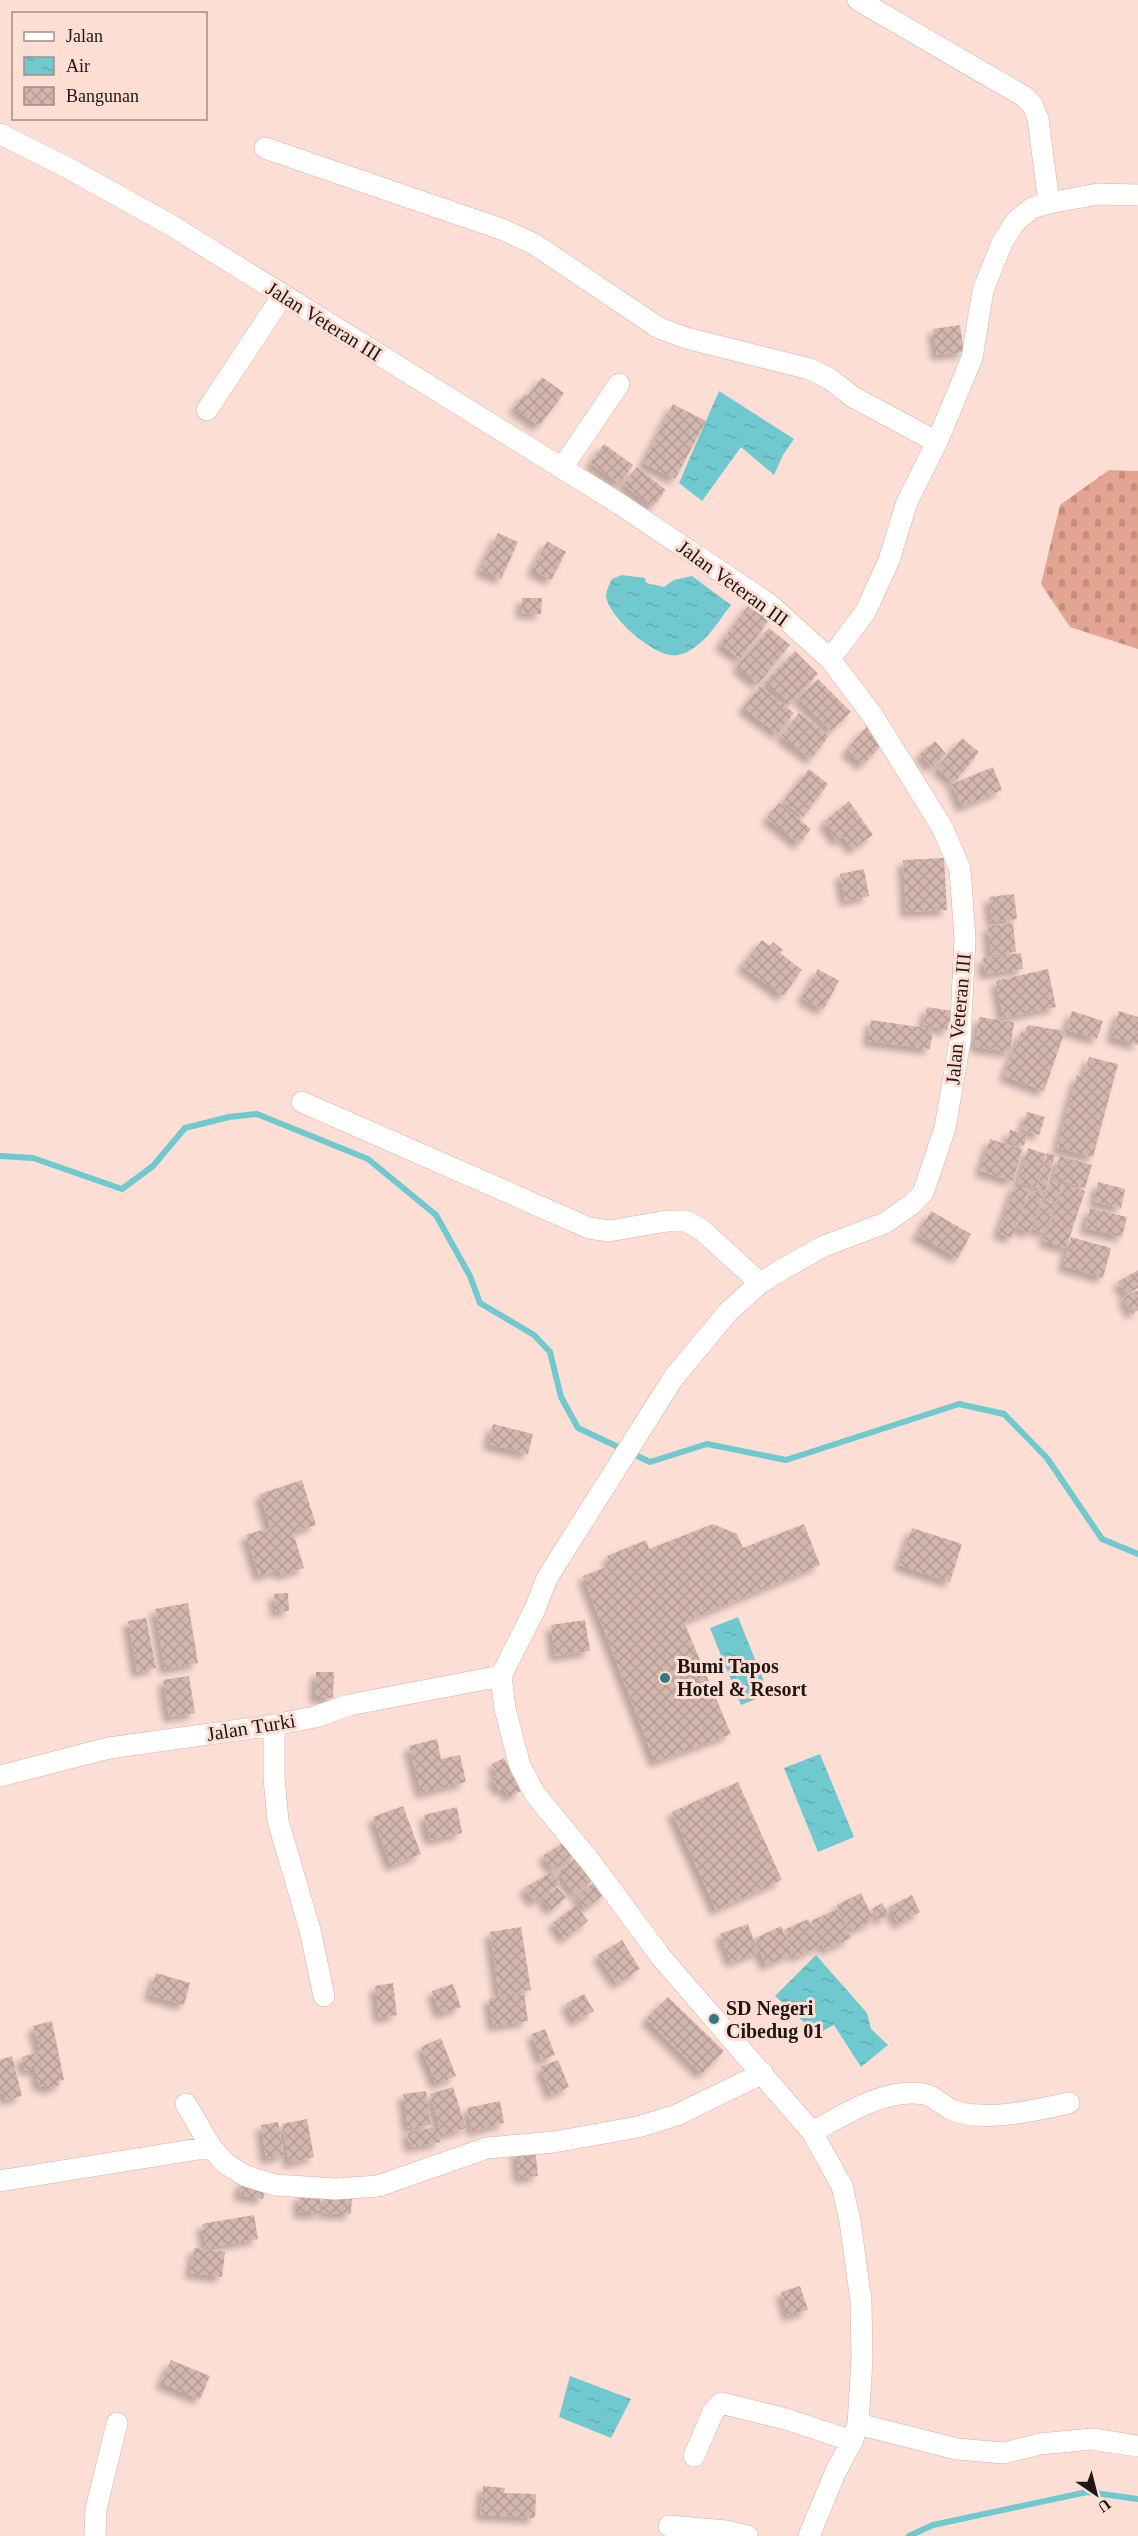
<svg xmlns="http://www.w3.org/2000/svg" width="1138" height="2536" font-family="Georgia,serif">
<style>
.cemetery{fill:url(#cemetery-stones)}
.water{fill:url(#water-ripples)}
.lines{fill:none;stroke-linecap:round;stroke-linejoin:round}
.stream{stroke:#70c9cf;stroke-width:6}
.building{fill:url(#building-cross-hatch);filter:url(#shadow)}
.street-casing{stroke:#cfb2aa;stroke-width:22}
.street{stroke:#fff;stroke-width:21}
.poi-dot{fill:#30797e;stroke:#fcded5;stroke-width:2}
.labels{text-anchor:middle;dominant-baseline:central;stroke-width:6;stroke-linejoin:round;paint-order:stroke}
.street-label{font-size:20px;fill:#201613;stroke:#fcded5}
.poi-label{font-size:20px;font-weight:bold;fill:#201613;stroke:#fcded5;text-anchor:start}
</style>
<defs>
<pattern id="cemetery-stones" width="16" height="16" patternUnits="userSpaceOnUse" patternTransform="scale(1.5)"><rect width="16" height="16" fill="#e4a492"/><path d="M2 7V4a2 2 0 0 1 4 0v3zM10 15v-3a2 2 0 0 1 4 0v3z" fill="#c38c7d"/></pattern>
<pattern id="water-ripples" width="26" height="14" patternUnits="userSpaceOnUse" patternTransform="scale(1.5)"><rect width="26" height="14" fill="#70c9cf"/><path d="M2 4q2-2 4 0t4 0M15 11q2-2 4 0t4 0" fill="none" stroke="#61acb1"/></pattern>
<pattern id="building-cross-hatch" width="8" height="8" patternUnits="userSpaceOnUse" patternTransform="scale(1.5)"><rect width="8" height="8" fill="#d3b6ad"/><path d="M0 0l8 8M0 8l8-8" fill="none" stroke="#b59c94"/></pattern>
<filter id="shadow"><feDropShadow dx="-5.5" dy="5.5" stdDeviation="3" flood-color="#0004"/></filter>
</defs>
<rect width="100%" height="100%" fill="#fcded5"/>
<path class="cemetery" d="M 1109,470 L 1138,471 L 1138,649 L 1070,627 L 1041,584 L 1060,505 Z"/>
<path class="water" d="M 719,391 L 794,439 L 783,455 L 774,475 L 741,447 L 702,501 L 679,483 Z
M 622,575 L 645,578 L 646,583 L 664,587 L 674,580 L 692,576 L 731,605 C 717,623 702,650 678,655 C 657,660 608,617 606,596 C 606,590 610,584 612,579 Z
M 738,1617 L 769,1694 L 741,1705 L 710,1628 Z
M 820,1754 L 854,1837 L 818,1852 L 784,1768 Z
M 816,1955 L 867,2013 L 871,2029 L 888,2045 L 861,2067 L 834,2025 L 817,2034 L 775,1996 Z
M 570,2376 L 631,2399 L 611,2438 L 559,2417 Z"/>
<g class="lines">
<path class="stream" d="M 0,1156 L 33,1158 L 122,1189 L 153,1166 L 185,1128 L 229,1117 L 257,1114 L 368,1159 L 436,1215 L 470,1276 L 480,1303 L 534,1335 L 550,1352 L 561,1397 L 578,1428 L 650,1462 L 707,1444 L 786,1460 L 959,1404 L 1004,1414 L 1047,1458 L 1102,1539 L 1138,1554
M 909,2536 L 933,2525 L 1087,2492 L 1138,2499"/>
</g>
<path class="building" d="M 960,325 L 964,352 L 937,355 L 933,329 Z
M 542,377 L 564,393 L 539,426 L 514,408 L 524,394 L 528,396 Z
M 673,404 L 706,421 L 675,479 L 643,463 Z
M 604,444 L 633,465 L 620,484 L 590,463 Z
M 637,467 L 666,490 L 652,507 L 623,484 Z
M 498,533 L 518,542 L 501,579 L 480,570 Z
M 547,541 L 566,552 L 551,580 L 532,570 Z
M 522,598 L 542,598 L 541,614 L 521,613 Z
M 751,602 L 771,617 L 740,659 L 720,644 Z
M 769,628 L 790,645 L 758,684 L 737,667 Z
M 795,651 L 818,674 L 788,705 L 765,682 Z
M 818,679 L 851,712 L 831,731 L 798,698 Z
M 760,686 L 794,713 L 778,734 L 743,708 Z
M 799,713 L 829,736 L 811,759 L 781,736 Z
M 867,726 L 884,741 L 863,765 L 846,751 Z
M 962,738 L 979,752 L 954,783 L 937,768 Z
M 935,741 L 946,754 L 932,767 L 920,754 Z
M 993,767 L 1002,790 L 962,807 L 952,784 Z
M 809,769 L 828,784 L 803,817 L 783,802 Z
M 849,801 L 873,835 L 853,849 L 843,837 L 837,841 L 824,822 Z
M 779,803 L 811,829 L 799,844 L 767,818 Z
M 944,858 L 947,910 L 906,912 L 903,860 Z
M 864,869 L 869,896 L 845,901 L 840,874 Z
M 1014,894 L 1017,919 L 992,922 L 989,897 Z
M 1013,923 L 1016,952 L 991,955 L 988,926 Z
M 762,940 L 770,946 L 773,942 L 783,950 L 780,953 L 802,970 L 783,996 L 742,966 Z
M 1021,953 L 1023,969 L 985,974 L 983,958 Z
M 818,969 L 839,981 L 823,1010 L 802,998 Z
M 1048,969 L 1056,1007 L 1003,1018 L 996,981 Z
M 927,1007 L 952,1011 L 948,1030 L 923,1025 Z
M 1072,1011 L 1103,1021 L 1097,1039 L 1066,1030 Z
M 1119,1011 L 1138,1017 L 1138,1045 L 1111,1037 Z
M 979,1017 L 1014,1022 L 1010,1052 L 975,1047 Z
M 871,1020 L 933,1029 L 930,1049 L 868,1041 Z
M 1028,1025 L 1065,1031 L 1044,1091 L 1004,1076 L 1021,1032 L 1024,1033 Z
M 1089,1057 L 1118,1064 L 1093,1157 L 1057,1148 L 1077,1075 L 1083,1077 Z
M 1027,1112 L 1045,1117 L 1039,1135 L 1022,1130 Z
M 1010,1130 L 1027,1135 L 1024,1146 L 1007,1141 Z
M 990,1139 L 1022,1149 L 1013,1181 L 980,1171 Z
M 1028,1148 L 1046,1154 L 1036,1188 L 1018,1183 Z
M 1047,1153 L 1055,1155 L 1045,1191 L 1037,1189 Z
M 1060,1156 L 1092,1165 L 1085,1188 L 1064,1182 L 1065,1178 L 1063,1182 L 1053,1179 Z
M 1051,1180 L 1063,1184 L 1055,1203 L 1044,1199 Z
M 1098,1182 L 1125,1189 L 1121,1208 L 1094,1202 Z
M 1015,1184 L 1029,1189 L 1012,1238 L 998,1233 Z
M 1064,1184 L 1085,1191 L 1066,1248 L 1044,1241 Z
M 1030,1190 L 1043,1194 L 1030,1233 L 1017,1228 Z
M 1043,1200 L 1055,1204 L 1045,1233 L 1033,1229 Z
M 1090,1208 L 1127,1217 L 1122,1237 L 1085,1228 Z
M 931,1211 L 971,1234 L 958,1258 L 917,1235 Z
M 1071,1237 L 1111,1248 L 1103,1278 L 1063,1266 Z
M 1138,1270 L 1138,1288 L 1126,1295 L 1118,1282 Z
M 1138,1290 L 1138,1310 L 1132,1314 L 1123,1298 Z
M 493,1424 L 533,1434 L 528,1454 L 488,1444 Z
M 302,1480 L 316,1525 L 293,1532 L 304,1568 L 281,1575 L 279,1570 L 259,1576 L 246,1535 L 269,1528 L 273,1538 L 260,1494 Z
M 713,1524 L 737,1534 L 743,1548 L 804,1524 L 820,1565 L 684,1622 L 731,1734 L 655,1762 L 583,1576 L 611,1565 L 607,1556 L 646,1540 L 649,1549 Z
M 912,1528 L 962,1544 L 950,1582 L 899,1565 Z
M 288,1593 L 289,1611 L 276,1612 L 274,1594 Z
M 188,1603 L 198,1663 L 165,1669 L 155,1609 Z
M 146,1618 L 156,1668 L 137,1672 L 128,1621 Z
M 585,1620 L 590,1651 L 555,1656 L 551,1625 Z
M 316,1672 L 334,1672 L 333,1698 L 315,1698 Z
M 189,1676 L 195,1713 L 169,1717 L 163,1680 Z
M 437,1739 L 441,1759 L 460,1755 L 466,1782 L 421,1793 L 409,1746 Z
M 504,1758 L 521,1791 L 509,1797 L 504,1788 L 499,1791 L 492,1778 L 497,1775 L 492,1764 Z
M 738,1782 L 782,1880 L 716,1910 L 672,1812 Z
M 403,1806 L 421,1854 L 391,1866 L 373,1817 Z
M 457,1807 L 462,1833 L 430,1840 L 424,1815 Z
M 569,1839 L 579,1853 L 553,1870 L 543,1856 Z
M 578,1856 L 595,1878 L 575,1894 L 558,1872 Z
M 552,1872 L 560,1884 L 533,1902 L 524,1888 Z
M 597,1880 L 607,1892 L 585,1909 L 576,1896 Z
M 557,1887 L 566,1898 L 551,1910 L 542,1899 Z
M 861,1893 L 874,1920 L 850,1932 L 837,1905 Z
M 912,1895 L 920,1912 L 898,1924 L 889,1907 Z
M 882,1903 L 889,1914 L 879,1920 L 872,1909 Z
M 576,1905 L 588,1921 L 565,1939 L 553,1923 Z
M 837,1909 L 851,1938 L 825,1950 L 811,1921 Z
M 808,1919 L 821,1945 L 796,1957 L 784,1930 Z
M 748,1924 L 758,1952 L 731,1962 L 720,1934 Z
M 781,1926 L 793,1953 L 766,1965 L 754,1939 Z
M 521,1927 L 531,1990 L 499,1995 L 490,1932 Z
M 622,1940 L 640,1969 L 617,1984 L 598,1955 Z
M 156,1973 L 190,1983 L 184,2005 L 149,1995 Z
M 393,1983 L 397,2015 L 379,2018 L 375,1986 Z
M 453,1984 L 461,2007 L 440,2014 L 432,1991 Z
M 524,1993 L 528,2021 L 493,2026 L 489,1998 Z
M 584,1994 L 594,2011 L 575,2021 L 566,2004 Z
M 668,1997 L 724,2051 L 702,2074 L 646,2019 Z
M 52,2021 L 64,2080 L 59,2081 L 60,2085 L 46,2089 L 45,2085 L 39,2087 L 35,2068 L 25,2071 L 21,2057 L 40,2052 L 33,2026 Z
M 545,2029 L 555,2055 L 541,2060 L 532,2034 Z
M 441,2038 L 456,2076 L 436,2084 L 421,2047 Z
M 12,2056 L 22,2096 L 6,2100 L 4,2093 L 0,2094 L 0,2060 Z
M 558,2060 L 569,2087 L 551,2095 L 540,2067 Z
M 453,2087 L 466,2128 L 442,2135 L 430,2094 Z
M 426,2091 L 431,2125 L 408,2128 L 403,2094 Z
M 500,2101 L 504,2123 L 472,2131 L 467,2108 Z
M 307,2119 L 314,2157 L 289,2163 L 282,2124 Z
M 278,2122 L 284,2155 L 266,2159 L 261,2125 Z
M 438,2127 L 440,2142 L 410,2147 L 407,2132 Z
M 535,2148 L 538,2176 L 519,2178 L 516,2150 Z
M 242,2180 L 266,2184 L 263,2199 L 239,2195 Z
M 299,2195 L 320,2195 L 320,2213 L 299,2213 Z
M 323,2195 L 352,2196 L 351,2214 L 323,2213 Z
M 254,2215 L 258,2239 L 206,2248 L 202,2224 Z
M 194,2248 L 225,2252 L 222,2277 L 190,2273 Z
M 800,2286 L 808,2310 L 788,2316 L 781,2292 Z
M 171,2360 L 210,2376 L 200,2399 L 161,2383 Z
M 483,2486 L 505,2488 L 504,2493 L 536,2494 L 535,2518 L 480,2515 Z"/>
<g class="lines">
<g class="street-casing">
<path id="street" d="M 858,0 L 1025,97 L 1033,106 L 1038,119 L 1049,203
M 0,134 L 68,168 L 169,224 L 618,503 L 769,604 L 830,659 L 873,716 L 942,827 L 960,869 L 965,939 L 960,1041 L 945,1128 L 923,1193 L 912,1204 L 885,1223 L 824,1246 L 781,1270 L 760,1283 L 728,1312 L 674,1377 L 547,1578 L 535,1609 L 501,1676 L 505,1709 L 520,1766 L 535,1794 L 593,1865 L 661,1957 L 812,2132 L 842,2186 L 850,2221 L 861,2301 L 862,2360 L 858,2424 L 852,2441 L 835,2473 L 809,2536
M 265,148 L 504,230 L 534,244 L 659,328 L 686,338 L 810,369 L 830,379 L 853,397 L 937,442
M 207,410 L 283,295
M 562,468 L 619,384
M 830,659 L 866,611 L 889,560 L 907,502 L 937,442 L 972,358 L 983,290 L 1002,243 L 1015,222 L 1032,208 L 1049,203 L 1098,194 L 1138,195
M 302,1102 L 589,1228 L 609,1231 L 667,1221 L 686,1221 L 702,1230 L 760,1283
M 274,1725 L 274,1778 L 278,1821 L 310,1930 L 324,1996
M 0,1776 L 109,1748 L 274,1725 L 315,1717 L 349,1705 L 501,1676
M 186,2104 L 211,2147 L 226,2164 L 246,2176 L 275,2185 L 336,2189 L 378,2186 L 487,2148 L 554,2142 L 638,2127 L 677,2115 L 763,2073
M 812,2132 C 844,2115 886,2087 924,2094 C 936,2096 944,2108 955,2111 C 986,2122 1038,2110 1069,2103
M 0,2181 L 211,2147
M 858,2424 L 957,2449 L 1004,2453 L 1040,2444 L 1092,2439 L 1138,2446
M 694,2456 L 713,2412 L 721,2403 L 786,2419 L 852,2441
M 669,2526 L 726,2531 L 748,2536
M 95,2536 L 96,2509 L 117,2423"/>
</g>
<use href="#street" class="street"/>
</g>
<g class="poi-dot">
<circle cx="665" cy="1678" r="6"/>
<circle cx="714" cy="2019" r="6"/>
</g>
<g class="labels">
<g class="street-label">
<text transform="translate(324 321) rotate(32)">Jalan Veteran III</text>
<text transform="translate(733 583) rotate(36)">Jalan Veteran III</text>
<text transform="translate(958 1019) rotate(-85)">Jalan Veteran III</text>
<text transform="translate(251 1727) rotate(-9)">Jalan Turki</text>
</g>
<g class="poi-label">
<text x="677" y="1666">Bumi Tapos<tspan x="677" dy="23">Hotel &amp; Resort</tspan></text>
<text x="726" y="2008">SD Negeri<tspan x="726" dy="23">Cibedug 01</tspan></text>
</g>
</g>
<rect x="12" y="12" width="195" height="108" fill="#fcded5" stroke="#a48e87" stroke-width="1.5"/>
<rect x="24" y="32" width="30" height="9" fill="#ffffff" stroke="#a48e87" stroke-width="1.5"/>
<text x="66" y="42" font-size="18" fill="#201613">Jalan</text>
<rect x="24" y="57" width="30" height="18" fill="url(#water-ripples)" stroke="#a48e87" stroke-width="1.5"/>
<text x="66" y="72" font-size="18" fill="#201613">Air</text>
<rect x="24" y="87" width="30" height="18" fill="url(#building-cross-hatch)" stroke="#a48e87" stroke-width="1.5"/>
<text x="66" y="102" font-size="18" fill="#201613">Bangunan</text>
<g transform="translate(1096 2494) rotate(145)" stroke="#fcded5" stroke-width="4.5" paint-order="stroke">
<path d="M0-4.5L10 22L0 15L-10 22Z" fill="#201613"/>
<text y="-9" font-size="16" font-weight="bold" text-anchor="middle" fill="#201613">U</text>
</g>
</svg>
